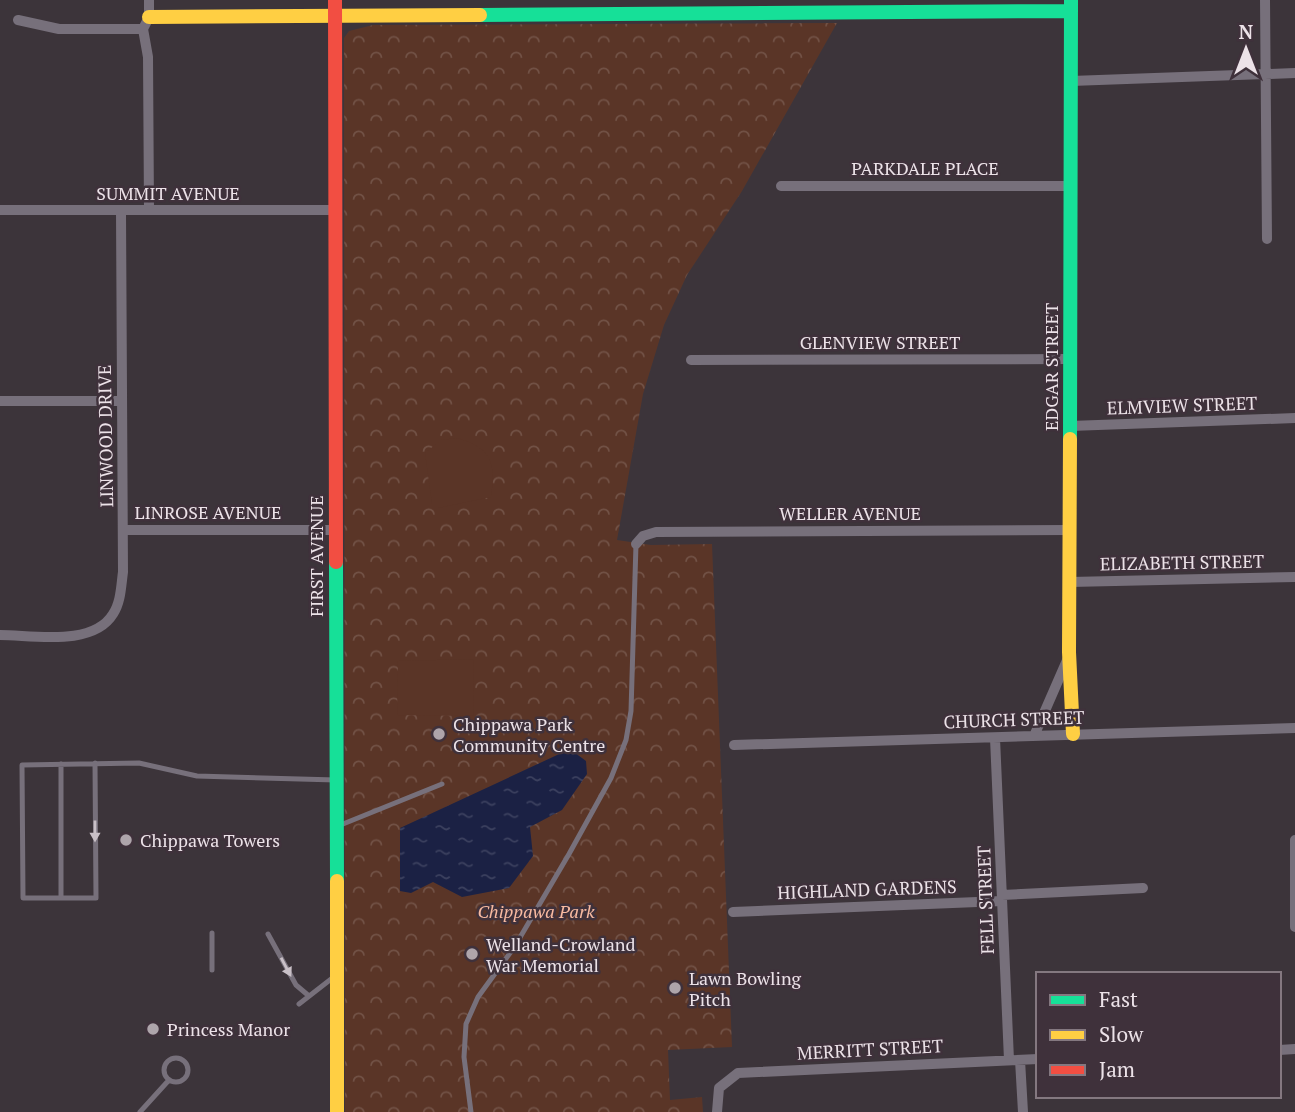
<svg xmlns="http://www.w3.org/2000/svg" width="1295" height="1112" font-family="'PT Serif',serif">
<style>
.park{fill:url(#park-crowns)}
.garden{fill:#5a3527}
.water{fill:url(#water-ripples)}
.lines{fill:none;stroke-linecap:round;stroke-linejoin:round}
.lane{stroke:#77707b;stroke-width:5}
.street{stroke:#77707b;stroke-width:10}
.fast{stroke:#16e098;stroke-width:14}
.slow{stroke:#ffcf43;stroke-width:14}
.jam{stroke:#f24e42;stroke-width:14}
.oneway{fill:#c9c0c7}
.poi-dot{fill:#aea5ab;stroke:#3f313b;stroke-width:2.5}
.labels{text-anchor:middle;dominant-baseline:central;stroke-width:5;stroke-linejoin:round;paint-order:stroke}
.street-label{font-size:18px;fill:#ece2e8;stroke:#3f313b}
.poi-label{font-size:18px;fill:#ece2e8;stroke:#3f313b;text-anchor:start}
.park-label{font-size:18px;font-style:italic;fill:#f8baa1;stroke:#3f313b}
</style>
<defs>
<pattern id="park-crowns" width="20" height="18" patternUnits="userSpaceOnUse" patternTransform="scale(1.75)"><rect width="20" height="18" fill="#5a3527"/><path d="M2 6a3 3 0 1 1 6 0M12 15a3 3 0 1 1 6 0" fill="none" stroke="#725246"/></pattern>
<pattern id="water-ripples" width="26" height="14" patternUnits="userSpaceOnUse" patternTransform="scale(1.75)"><rect width="26" height="14" fill="#1b2144"/><path d="M2 4q2-2 4 0t4 0M15 11q2-2 4 0t4 0" fill="none" stroke="#3c415f"/></pattern>
</defs>
<rect width="100%" height="100%" fill="#3c343a"/>
<path class="park" d="M 837,23 L 742,191 L 687,275 L 664,325 L 643,394 L 617,540 L 651,545 L 712,544 L 732,1047 L 668,1050 L 670,1100 L 702,1097 L 703,1112 L 345,1112 L 344,38 L 349,31 L 373,25 Z"/>
<path class="garden" d="M 457,438 C 492,448 496,463 491,497 L 438,508 L 432,504 L 425,453 L 441,440 Z
M 474,659 L 473,716 L 397,715 L 398,661 Z"/>
<path class="water" d="M 570,749 L 586,761 L 587,774 L 562,810 L 530,827 L 533,856 L 509,888 L 462,897 L 433,882 L 411,893 L 400,891 L 400,828 Z"/>
<g class="lines">
<path class="lane" d="M 61,764 L 61,898 L 23,898 L 22,765 L 139,763 L 197,776 L 336,780
M 338,826 L 442,784
M 61,898 L 96,898 L 95,763
M 268,934 L 296,985 L 309,996
M 212,970 L 212,933
M 299,1004 L 335,976
M164 1070a12 12 0 1 1 24 0a12 12 0 1 1-24 0Z
M 140,1112 L 169,1080
M 471,1112 L 464,1057 L 466,1024 L 478,997 L 515,946 L 569,854 L 611,778 L 626,740 L 631,711 L 636,544"/>
<path class="street" d="M 149,0 L 149,17 L 143,29 L 148,57 L 149,210
M 1265,0 L 1267,239
M 18,20 L 59,29 L 143,29
M 1071,81 L 1295,73
M 781,186 L 1070,186
M 0,210 L 336,210
M 691,360 L 1069,359
M 0,401 L 121,401
M 1070,426 L 1295,418
M 123,530 L 334,530
M 636,544 L 643,536 L 656,532 L 1069,530
M 1070,582 L 1295,577
M 0,635 C 33,635 93,647 113,614 C 121,602 121,586 123,572 L 121,212
M 1034,736 L 1068,658
M 995,738 L 1009,1060
M 734,745 L 1295,728
M 1295,840 L 1295,927
M 1002,895 L 1143,888
M 733,912 L 1002,901
M 1279,1050 L 1295,1049
M 1020,1060 L 1023,1112
M 717,1112 L 719,1088 L 738,1073 L 1038,1059"/>
<path class="fast" d="M 480,15 L 1071,11
M 1070,439 L 1071,0
M 336,562 L 337,881"/>
<path class="slow" d="M 149,17 L 480,15
M 1070,439 L 1069,652 L 1073,734
M 337,881 L 337,1112"/>
<path class="jam" d="M 335,0 L 336,562"/>
</g>
<defs><path id="oneway-solid" d="M-6-.8H1V-3.2L6.5 0L1 3.2V.8H-6Z" transform="scale(1.75)"/></defs>
<g class="oneway">
<use href="#oneway-solid" transform="translate(95 831) rotate(90)"/>
<use href="#oneway-solid" transform="translate(286 967) rotate(62)"/>
</g>
<g class="poi-dot">
<circle cx="439" cy="734" r="7"/>
<circle cx="126" cy="840" r="7"/>
<circle cx="472" cy="954" r="7"/>
<circle cx="675" cy="988" r="7"/>
<circle cx="153" cy="1029" r="7"/>
</g>
<g class="labels">
<g class="street-label">
<text x="925" y="168">PARKDALE PLACE</text>
<text x="168" y="193">SUMMIT AVENUE</text>
<text x="880" y="342">GLENVIEW STREET</text>
<text transform="translate(1051 367) rotate(-90)">EDGAR STREET</text>
<text transform="translate(1182 405) rotate(-2)">ELMVIEW STREET</text>
<text transform="translate(105 436) rotate(-91)">LINWOOD DRIVE</text>
<text x="208" y="512">LINROSE AVENUE</text>
<text x="850" y="513">WELLER AVENUE</text>
<text transform="translate(316 556) rotate(-90)">FIRST AVENUE</text>
<text transform="translate(1182 562) rotate(-1)">ELIZABETH STREET</text>
<text transform="translate(1014 719) rotate(-2)">CHURCH STREET</text>
<text transform="translate(867 889) rotate(-2)">HIGHLAND GARDENS</text>
<text transform="translate(985 900) rotate(-92)">FELL STREET</text>
<text transform="translate(870 1049) rotate(-3)">MERRITT STREET</text>
</g>
<g class="poi-label">
<text x="453" y="724">Chippawa Park<tspan x="453" dy="21">Community Centre</tspan></text>
<text x="140" y="840">Chippawa Towers</text>
<text x="486" y="944">Welland-Crowland<tspan x="486" dy="21">War Memorial</tspan></text>
<text x="689" y="978">Lawn Bowling<tspan x="689" dy="21">Pitch</tspan></text>
<text x="167" y="1029">Princess Manor</text>
</g>
<g class="park-label">
<text x="536" y="911">Chippawa Park</text>
</g>
</g>
<rect x="1036" y="972" width="245" height="126" fill="#3f313b" stroke="#847880" stroke-width="2"/>
<rect x="1050" y="995" width="35" height="10" fill="#16e098" stroke="#847880" stroke-width="2"/>
<text x="1099" y="1007" font-size="21" fill="#ece2e8">Fast</text>
<rect x="1050" y="1030" width="35" height="10" fill="#ffcf43" stroke="#847880" stroke-width="2"/>
<text x="1099" y="1042" font-size="21" fill="#ece2e8">Slow</text>
<rect x="1050" y="1065" width="35" height="10" fill="#f24e42" stroke="#847880" stroke-width="2"/>
<text x="1099" y="1077" font-size="21" fill="#ece2e8">Jam</text>
<g transform="translate(1246 49)" stroke="#3f313b" stroke-width="5" paint-order="stroke">
<path d="M0-5L12 26L0 18L-12 26Z" fill="#ece2e8"/>
<text y="-10" font-size="19" font-weight="bold" text-anchor="middle" fill="#ece2e8">N</text>
</g>
</svg>
